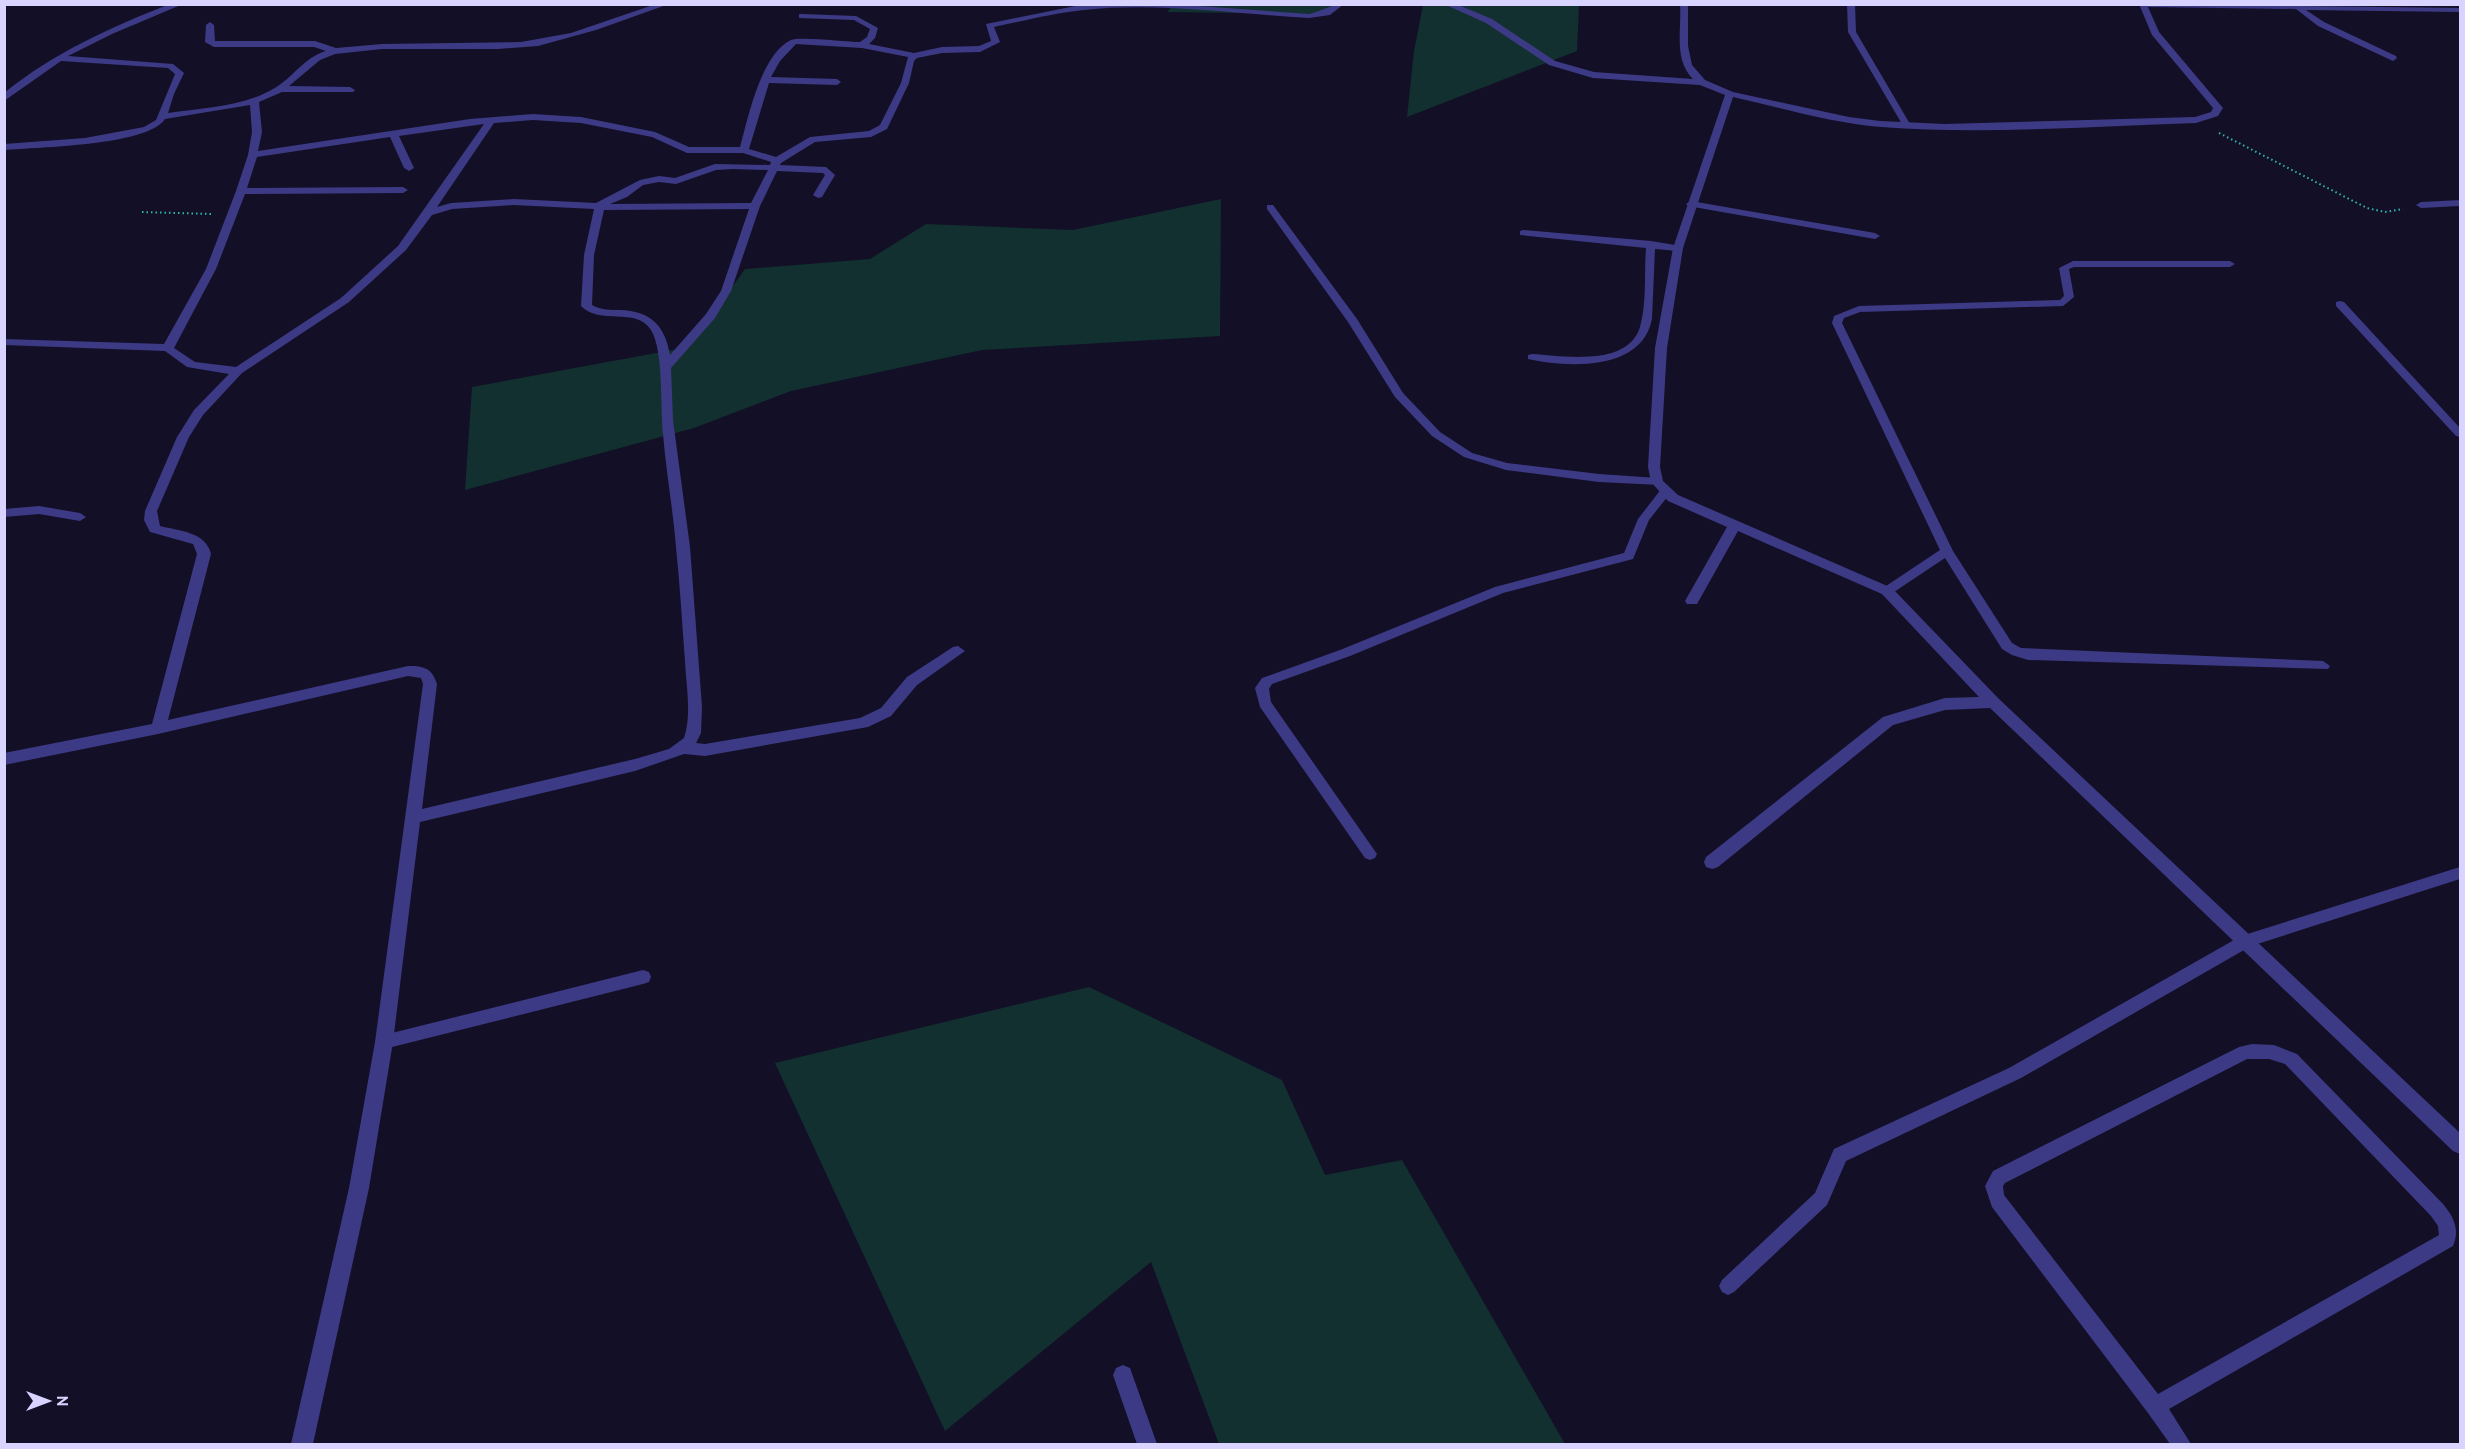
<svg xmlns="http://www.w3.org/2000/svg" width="2465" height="1449" font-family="'PT Sans',sans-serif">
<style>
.green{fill:#12302f}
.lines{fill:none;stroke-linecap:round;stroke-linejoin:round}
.path{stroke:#2fb8b0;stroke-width:2;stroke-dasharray:1.5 3;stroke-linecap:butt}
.lane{fill:#3d3a85;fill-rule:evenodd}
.street{fill:#3d3a85;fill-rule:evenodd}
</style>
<rect width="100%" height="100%" fill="#130f26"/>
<path class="green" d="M 1172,4 L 1333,5 L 1316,14 L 1168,12 Z
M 1423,5 L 1579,5 L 1577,51 L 1407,117 L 1414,51 Z
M 1221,199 L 1220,336 L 982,350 L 791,391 L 694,428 L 465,490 L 472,387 L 689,347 L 745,269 L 870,259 L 926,224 L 1073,230 Z
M 1089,987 L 1282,1080 L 1325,1175 L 1402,1160 L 1565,1444 L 1219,1444 L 1151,1262 L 945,1431 L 775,1063 Z"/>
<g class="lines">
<path class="path" d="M 2219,133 L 2367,208 L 2385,212 L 2403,209
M 142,212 L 212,214"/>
<path class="lane" d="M 1847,4 L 1855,4 L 1856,32 L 1910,124 L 1909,126 L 1902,124 L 1848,32 Z
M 1691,201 L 1875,233 L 1880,236 L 1875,239 L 1688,206 L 1686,204 Z
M 1267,205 L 1273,205 L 1357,319 L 1403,393 L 1440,432 L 1472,453 L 1507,463 L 1599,474 L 1657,478 L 1661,479 L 1661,485 L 1599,482 L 1506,470 L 1464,457 L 1432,436 L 1395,397 L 1348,322 L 1267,209 Z
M 1523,230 L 1651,241 L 1681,246 L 1681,250 L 1678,251 L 1655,249 L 1652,319 C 1642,371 1569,368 1528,359 L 1528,355 L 1532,354 C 1564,356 1628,367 1640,327 C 1647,302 1644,273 1646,248 L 1520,235 L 1520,231 Z
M 2073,261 L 2230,261 L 2235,264 L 2230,267 L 2074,267 L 2069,269 L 2074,297 L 2063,306 L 1860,312 L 1844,318 L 1842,323 L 1953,551 L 2012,643 L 2021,648 L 2323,661 L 2330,666 L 2328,669 L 2028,660 L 2012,655 L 2002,649 L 1945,558 L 1891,594 L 1883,594 L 1881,591 L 1883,588 L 1940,550 L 1832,323 L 1834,316 L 1859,306 L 2060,300 L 2064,296 L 2059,268 Z
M 2340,301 L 2344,302 L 2460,428 L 2460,437 L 2456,436 L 2336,306 L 2336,302 Z
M 1666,487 L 1672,491 L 1649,520 L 1633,559 L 1503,593 L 1350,656 L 1272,684 L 1269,689 L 1271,702 L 1377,854 L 1375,858 L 1370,860 L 1365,858 L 1260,707 L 1255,688 L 1262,678 L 1340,650 L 1495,587 L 1624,553 L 1638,519 L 1662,488 Z
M 39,506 L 80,513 L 86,517 L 80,521 L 39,514 L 4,517 L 4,509 Z
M 2460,867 L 2460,879 L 2251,946 L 2021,1078 L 1846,1161 L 1827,1205 L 1734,1292 L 1728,1295 L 1722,1292 L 1719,1286 L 1722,1280 L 1815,1193 L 1834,1149 L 2009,1068 L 2241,936 Z
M 643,970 L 649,972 L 651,977 L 649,982 L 643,984 L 384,1049 L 378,1047 L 376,1042 L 378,1037 L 384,1035 Z
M 2252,1044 L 2274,1045 L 2297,1054 L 2443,1204 C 2454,1217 2460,1230 2453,1246 L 2169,1409 L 2191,1444 L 2170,1444 L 2148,1413 L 1992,1207 L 1985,1186 L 1993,1171 L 2239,1047 ZM 2247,1059 L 2269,1059 L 2285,1064 L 2431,1216 L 2438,1226 L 2439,1235 L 2158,1394 L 2004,1195 L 2003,1186 L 2005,1183 Z
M 1123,1365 L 1130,1368 L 1157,1444 L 1137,1444 L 1113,1375 L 1116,1368 Z"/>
<path class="street" d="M 170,4 L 183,4 L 112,34 L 68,56 L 173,64 L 184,73 L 174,94 L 168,113 C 203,108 242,107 273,89 C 292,79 304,57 326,51 L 314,47 L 214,47 L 205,42 L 206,25 L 210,22 L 214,25 L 215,41 L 315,41 L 336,48 L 382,44 L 521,42 L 571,33 L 656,4 L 669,4 L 596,30 L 538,46 L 498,49 L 382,49 L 335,54 L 320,60 L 289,86 L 350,87 L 355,90 L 353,92 L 282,92 L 259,102 L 262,132 L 258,151 L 470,119 L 533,114 L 581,117 L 655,132 L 689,147 L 740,147 C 748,118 761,54 791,40 C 799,36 848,42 860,42 L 867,37 L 870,29 L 854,20 L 799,18 L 799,14 L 802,14 L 856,16 L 878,28 L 875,38 L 869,44 L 914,53 L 942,47 L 979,46 L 991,41 L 986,24 L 1085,4 L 1170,4 L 1309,14 C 1323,11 1331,4 1344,4 L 1330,15 L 1309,18 C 1235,14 1158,2 1084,10 C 1053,13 1024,21 994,27 L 1000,42 L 980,52 L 942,53 L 917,58 L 914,61 L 909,83 L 887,129 L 871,137 L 815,142 L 781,163 L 780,165 L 826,167 L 835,175 L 822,197 L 818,198 L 813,195 L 825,175 L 823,173 L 777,171 L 760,206 L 731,291 L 715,318 L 671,368 L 673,420 L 690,547 L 702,707 L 701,733 L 696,743 L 705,744 L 860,718 L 881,708 L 907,677 L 953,647 L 958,646 L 965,651 L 917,685 L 891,716 L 868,727 L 705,756 L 684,754 L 635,771 L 420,822 L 393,1042 L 369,1188 L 313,1444 L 291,1444 L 349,1188 L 375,1042 L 423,684 L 421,678 L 408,676 L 158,734 L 4,765 L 4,753 L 152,724 L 197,554 L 193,544 L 150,532 L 144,520 L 145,511 L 177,437 L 194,410 L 229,374 L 187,367 L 165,351 L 4,345 L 4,339 L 164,344 L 206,269 L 236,191 L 248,155 L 252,132 L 250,105 L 165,119 C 147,146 38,147 4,150 L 4,144 L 85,138 L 144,127 L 156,120 L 175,74 L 168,68 L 61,61 L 4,101 L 4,93 C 55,52 109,28 170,4 ZM 796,44 L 862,48 L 908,57 L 901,83 L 880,125 L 869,131 L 810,137 L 776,157 L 749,149 L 769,83 L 837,85 L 841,82 L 837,79 L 771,77 L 780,61 ZM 533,120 L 581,123 L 652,137 L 687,153 L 743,153 L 771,162 L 770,165 L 715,164 L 675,178 L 659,176 L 640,180 L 596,203 L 514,199 L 451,203 L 437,207 L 494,123 ZM 484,124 L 398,246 L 341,298 L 236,367 L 195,362 L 174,348 L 216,269 L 245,194 L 403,193 L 408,190 L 403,187 L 247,188 L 257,157 L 390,137 L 404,168 L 409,171 L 414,168 L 399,136 ZM 733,169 L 768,170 L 751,203 L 610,204 L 627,197 L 643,185 L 659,182 L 676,184 L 716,170 ZM 514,205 L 594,209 L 584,255 L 581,306 C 600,326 636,306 651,330 C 664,351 660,408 663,434 C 666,472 673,509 676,547 C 680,585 682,623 685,661 C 686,684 692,715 684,738 L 669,749 L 635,759 L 422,809 L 437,684 C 432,668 424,666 408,666 L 168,720 L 211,554 C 206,532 180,531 160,526 L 157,511 L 189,437 L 203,415 L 242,373 L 349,302 L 406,250 L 432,215 L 452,209 ZM 749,209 L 721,291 L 706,314 L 670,355 C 665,325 650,311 620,310 C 610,310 601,310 592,305 L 594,255 L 604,210 Z
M 1444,4 L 1456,4 L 1492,19 L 1555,61 L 1594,72 L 1693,79 C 1673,59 1682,30 1680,4 L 1688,4 L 1688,46 L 1692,65 L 1705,80 L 1733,92 L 1849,117 L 1880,121 L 1945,124 L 2195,117 L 2211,112 L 2213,108 L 2152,35 L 2139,4 L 2460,8 L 2460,12 L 2306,10 L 2324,22 L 2396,56 L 2397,58 L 2393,61 L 2318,26 L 2296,9 L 2148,7 L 2159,32 L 2223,108 L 2218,116 L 2196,123 C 2092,126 1985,135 1881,127 C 1831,123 1782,108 1733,97 L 1683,248 L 1667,348 L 1660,467 L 1663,481 L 1678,495 L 1892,588 L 1998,698 L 2460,1133 L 2460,1154 L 2453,1151 L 1990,708 L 1945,710 L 1893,725 L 1718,867 L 1712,869 L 1706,867 L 1704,862 L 1706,857 L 1883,717 L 1945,698 L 1979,697 L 1882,594 L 1738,531 L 1697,604 L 1687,604 L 1685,601 L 1727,527 L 1668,501 L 1651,482 L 1648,467 L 1655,348 L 1673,248 L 1725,95 L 1700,85 L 1593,78 L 1549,65 L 1486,23 Z
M 2460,200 L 2460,206 L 2421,208 L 2416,205 L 2421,202 Z"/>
</g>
<rect width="2465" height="1449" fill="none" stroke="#d9d4ff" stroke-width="12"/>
<g transform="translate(48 1401) rotate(90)" stroke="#130f26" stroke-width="4.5" paint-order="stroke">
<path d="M0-4.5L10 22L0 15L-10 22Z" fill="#d9d4ff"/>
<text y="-9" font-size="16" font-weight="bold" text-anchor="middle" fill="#d9d4ff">N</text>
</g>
</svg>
